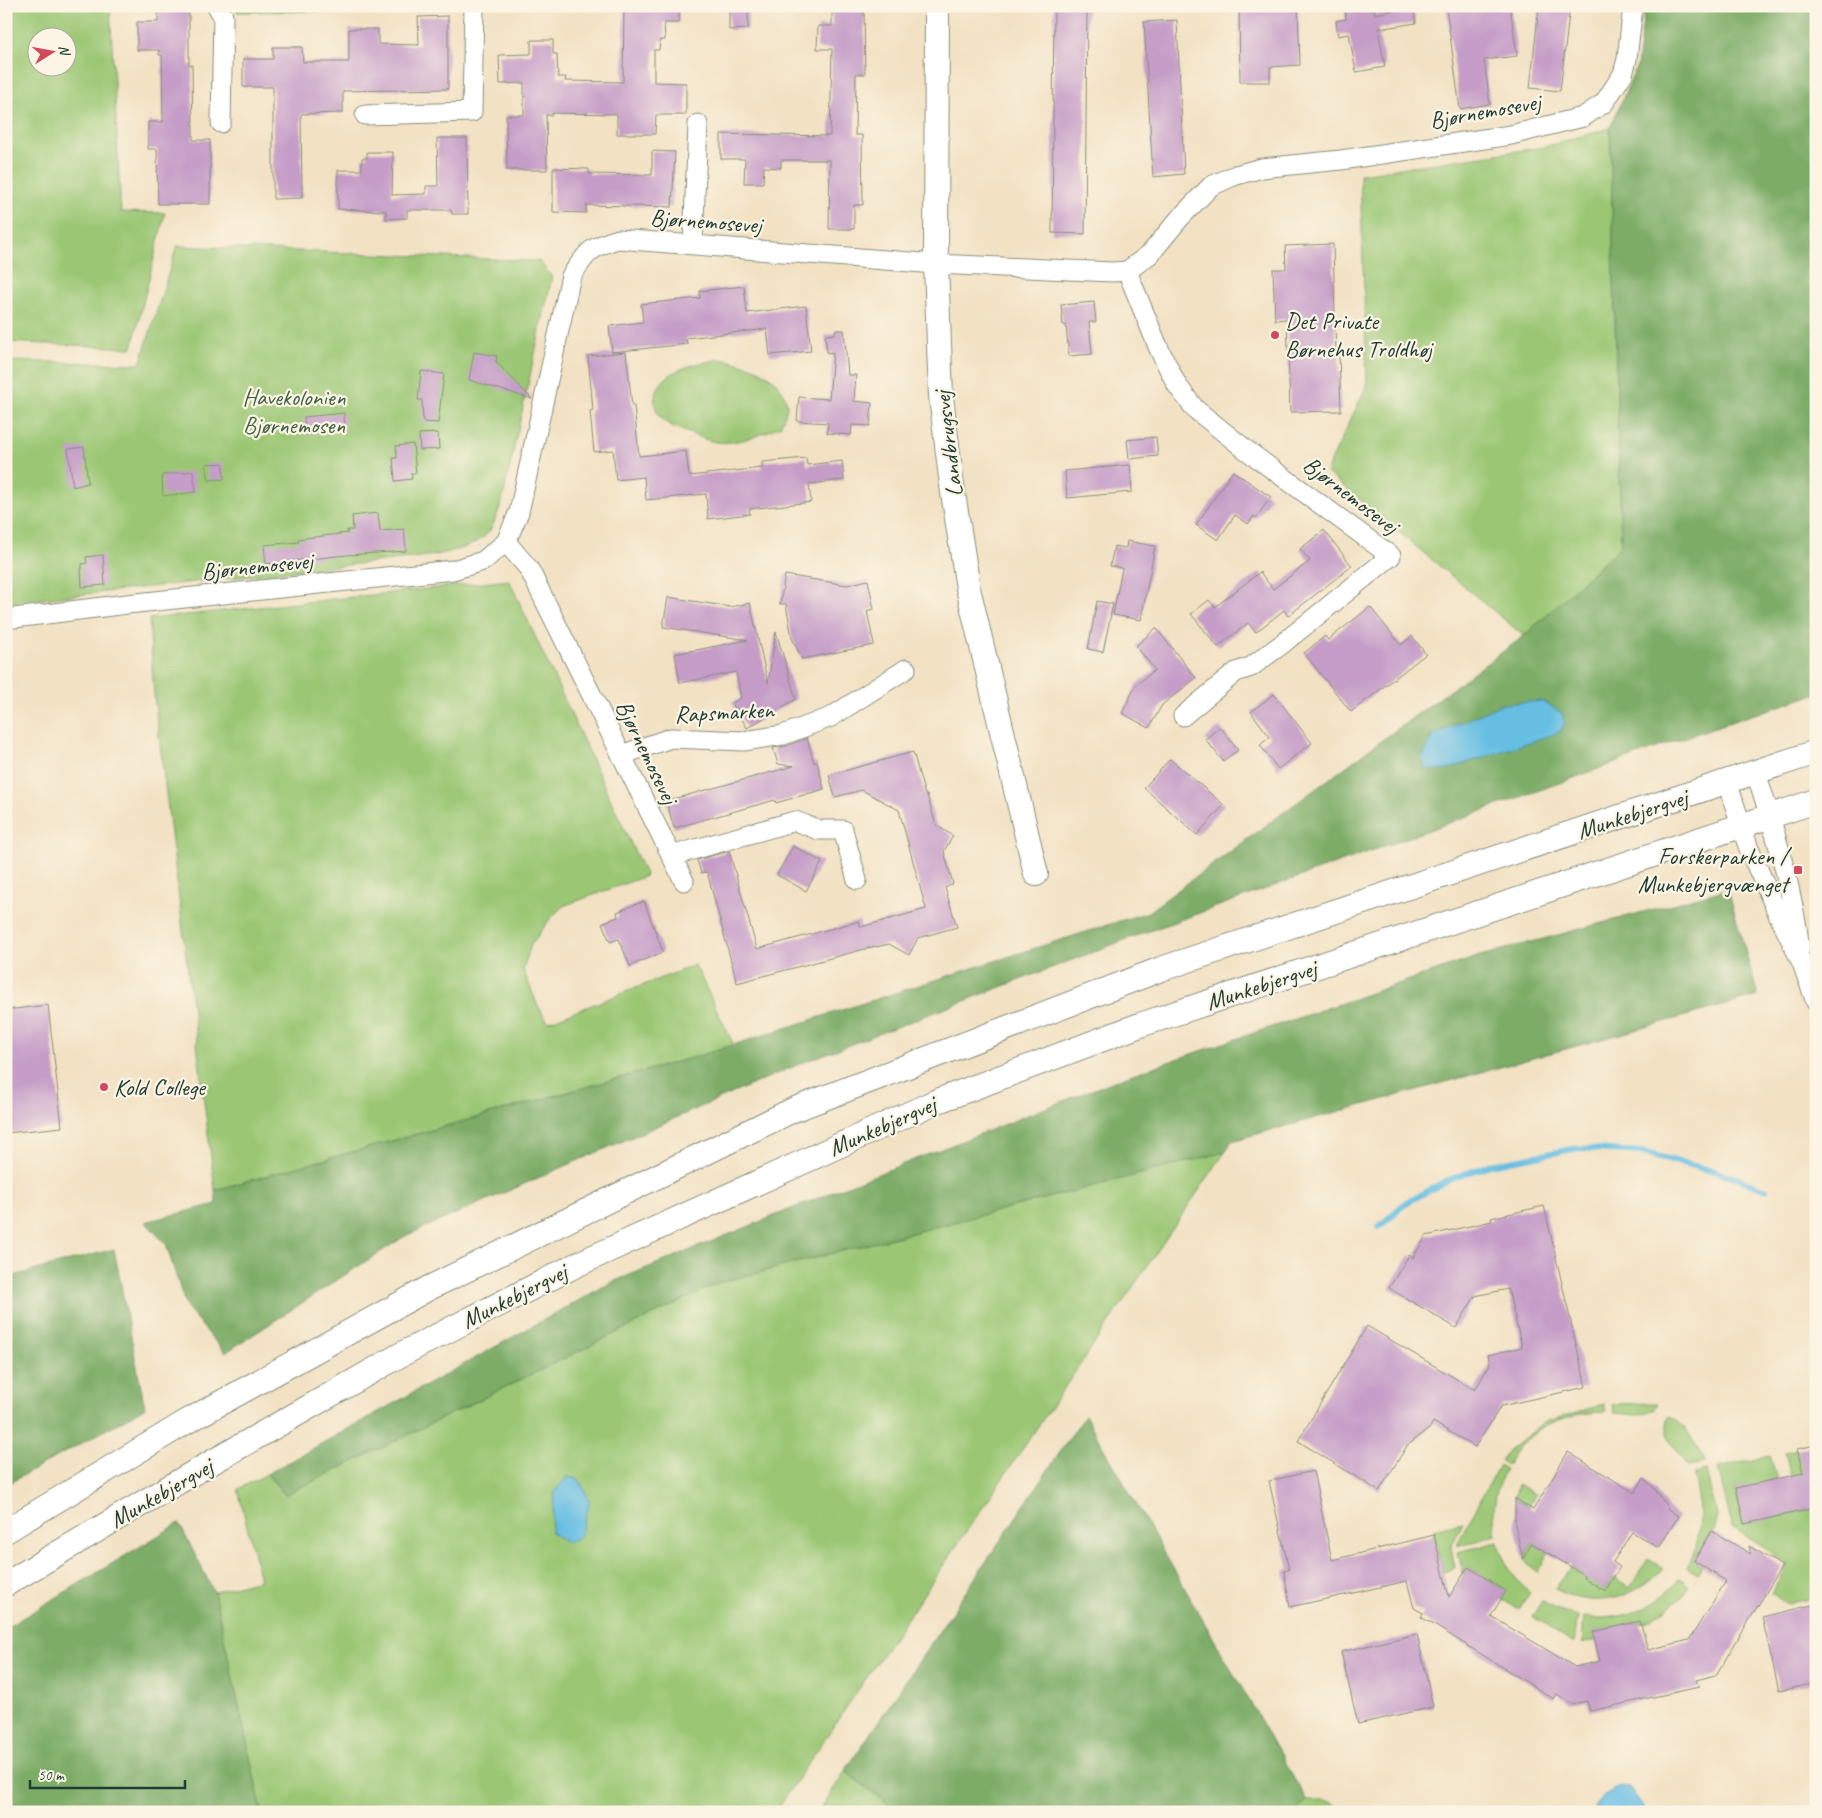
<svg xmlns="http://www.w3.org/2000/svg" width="1822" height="1818" font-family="Caveat,sans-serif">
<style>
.green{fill:#9bc774;stroke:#5d8254;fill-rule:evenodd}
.forest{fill:#7cac66;stroke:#4e744d}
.water{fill:#66bee3;stroke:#427e8c}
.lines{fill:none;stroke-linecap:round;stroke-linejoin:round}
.stream{stroke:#66bee3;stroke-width:6}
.building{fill:#c59dc8}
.minor-casing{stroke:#888f7c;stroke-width:21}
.tertiary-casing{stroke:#888f7c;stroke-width:26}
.minor{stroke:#fff;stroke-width:19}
.tertiary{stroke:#fff;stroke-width:24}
.poi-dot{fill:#d1495b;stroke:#fcf5e5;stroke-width:2}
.labels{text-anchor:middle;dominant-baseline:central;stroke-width:4.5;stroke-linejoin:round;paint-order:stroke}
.street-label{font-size:24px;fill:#1f3d34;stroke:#fcf5e5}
.poi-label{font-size:24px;fill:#1f3d34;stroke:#fcf5e5;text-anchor:start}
.park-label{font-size:24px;fill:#3e6044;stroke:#fcf5e5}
</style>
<rect width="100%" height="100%" fill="#fcf5e5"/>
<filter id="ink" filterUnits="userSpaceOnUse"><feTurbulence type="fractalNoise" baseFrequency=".02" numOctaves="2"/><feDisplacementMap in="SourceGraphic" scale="10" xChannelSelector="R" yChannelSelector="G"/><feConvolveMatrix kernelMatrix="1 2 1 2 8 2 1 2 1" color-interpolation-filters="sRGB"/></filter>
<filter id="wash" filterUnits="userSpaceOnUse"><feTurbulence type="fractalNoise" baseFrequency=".0096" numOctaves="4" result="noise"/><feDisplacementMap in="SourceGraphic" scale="20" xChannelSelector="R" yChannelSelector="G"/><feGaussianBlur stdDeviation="1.12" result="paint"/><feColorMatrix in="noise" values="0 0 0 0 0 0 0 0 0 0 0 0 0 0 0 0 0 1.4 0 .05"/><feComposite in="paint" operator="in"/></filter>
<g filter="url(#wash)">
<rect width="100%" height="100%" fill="#f2e1c3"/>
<path class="green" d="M 6,6 L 110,6 L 121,212 L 165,213 L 132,348 L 6,342 ZM 38,38 L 68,38 L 68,68 L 38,68 Z
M 237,6 L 378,6 L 378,11 L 237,12 Z
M 1610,128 L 1621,546 L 1524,636 L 1326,472 L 1367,385 L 1360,174 L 1544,147 Z
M 177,246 L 539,261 L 552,277 L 503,497 C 500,507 496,518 492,527 C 481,546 456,550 437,555 L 6,603 L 6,361 L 140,364 Z
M 720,359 C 747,364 783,373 787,406 C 787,411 783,419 781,425 C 765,434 735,445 716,442 C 708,441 701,437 694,435 C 685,431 673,428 666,422 C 648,409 653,387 670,375 C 684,365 703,363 720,359 Z
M 509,580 L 646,876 L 563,906 L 550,919 L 531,945 L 523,969 L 537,1004 L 548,1022 L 695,965 L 734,1045 L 695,1057 L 215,1190 L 154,696 L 149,619 Z
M 1225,1152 L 775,1812 L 262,1812 L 214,1592 L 260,1580 L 238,1489 L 267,1474 L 285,1495 L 718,1283 Z
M 1657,1403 L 1653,1410 L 1637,1415 L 1614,1413 L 1612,1404 Z
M 1604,1404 L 1606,1412 C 1566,1412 1526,1428 1507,1465 L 1501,1461 L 1506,1453 L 1545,1422 Z
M 1669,1417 C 1686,1423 1698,1447 1704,1463 L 1688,1466 C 1678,1450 1661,1438 1669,1417 Z
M 1797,1449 L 1816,1470 L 1791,1476 L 1785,1452 Z
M 1770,1456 L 1777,1479 L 1736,1489 L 1744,1524 L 1816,1508 L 1816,1597 L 1787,1604 L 1771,1593 L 1789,1564 L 1732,1527 L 1718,1468 Z
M 1499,1465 L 1505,1469 C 1494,1491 1492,1513 1496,1536 L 1456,1546 Z
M 1706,1471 L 1717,1515 L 1713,1531 L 1712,1531 L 1694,1560 L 1702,1566 L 1697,1573 L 1687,1567 C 1704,1537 1702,1505 1693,1474 Z
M 1518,1484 L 1535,1495 L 1529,1507 L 1515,1498 Z
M 1463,1523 L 1451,1546 L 1455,1568 L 1443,1572 L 1433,1530 Z
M 1498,1542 C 1503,1562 1514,1579 1530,1593 L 1519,1609 L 1501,1599 L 1506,1591 L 1469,1567 L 1463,1575 L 1458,1552 Z
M 1532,1543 L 1548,1553 L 1537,1573 L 1526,1561 L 1525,1556 Z
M 1648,1559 L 1663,1568 C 1636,1599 1593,1611 1555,1589 L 1571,1567 L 1605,1591 L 1614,1577 L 1630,1588 Z
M 1679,1579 L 1684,1581 L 1689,1586 L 1682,1598 L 1653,1619 L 1641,1623 L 1640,1621 L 1594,1632 L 1595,1641 L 1582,1643 L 1584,1617 C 1620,1622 1657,1608 1679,1579 Z
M 1542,1602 L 1558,1610 L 1578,1616 L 1574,1643 L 1532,1616 Z
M 845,1771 L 898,1812 L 819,1812 Z
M 1307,1801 L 1331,1801 L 1344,1812 L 1295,1812 Z"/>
<path class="forest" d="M 1645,6 L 1814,6 L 1816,44 L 1816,694 L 1709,729 L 1130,938 L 804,1062 L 405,1236 L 225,1353 L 186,1307 L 166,1244 L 145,1222 L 216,1204 L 215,1190 L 695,1057 L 1148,912 L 1524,636 L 1621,546 L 1610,128 L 1637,66 Z
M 1728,889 L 1758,996 L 1232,1141 L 1225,1152 L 718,1283 L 285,1495 L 267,1474 L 610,1283 L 845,1187 L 1127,1076 L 1480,956 Z
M 114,1249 L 145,1408 L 6,1485 L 6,1278 Z
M 1085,1415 L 1307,1801 L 1295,1812 L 898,1812 L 845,1771 Z
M 179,1523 L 214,1592 L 262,1812 L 6,1812 L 6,1628 Z"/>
<path class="water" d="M 1542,701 L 1562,713 L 1565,723 L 1560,732 L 1443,771 L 1426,769 L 1421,759 L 1434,735 L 1502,704 Z
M 567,1477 L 579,1479 L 590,1501 L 580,1536 L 567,1543 L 551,1532 L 555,1491 Z
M 1619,1787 L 1630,1788 L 1643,1807 L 1644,1812 L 1596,1812 L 1596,1805 L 1604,1795 Z"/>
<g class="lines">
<path class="stream" d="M 1379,1227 L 1404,1204 L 1448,1180 L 1490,1165 L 1578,1148 L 1641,1152 L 1731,1176 L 1766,1190"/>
</g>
<g id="blocks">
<path class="building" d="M 158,6 L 189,6 L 189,65 L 192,65 L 193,140 L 210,140 L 210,204 L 158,204 L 157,149 L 148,149 L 148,122 L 163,122 L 162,55 L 159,55 L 159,50 L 137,50 L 137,22 L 158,22 Z
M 624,6 L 679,6 L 679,23 L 664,23 L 665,40 L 660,40 L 659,50 L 654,50 L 654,82 L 686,83 L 686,115 L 656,115 L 655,134 L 617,134 L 617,114 L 552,113 L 552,115 L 546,115 L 547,170 L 507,170 L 506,115 L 524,115 L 524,83 L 500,84 L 499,55 L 531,54 L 531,40 L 553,40 L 553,54 L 557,54 L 558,77 L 566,77 L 565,81 L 623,82 Z
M 729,6 L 748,6 L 748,29 L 729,30 Z
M 832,6 L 864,6 L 865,74 L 856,74 L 855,135 L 862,135 L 863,205 L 854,205 L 854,229 L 829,229 L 830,160 L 781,160 L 781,168 L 764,167 L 763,183 L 744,183 L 745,159 L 721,159 L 721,134 L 830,136 L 832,49 L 817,49 L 818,26 L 832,26 Z
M 1054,6 L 1087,6 L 1085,234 L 1052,233 Z
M 1239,6 L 1298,6 L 1300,65 L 1270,67 L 1270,82 L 1240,82 Z
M 1344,6 L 1374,6 L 1375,14 L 1413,7 L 1416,23 L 1378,29 L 1385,67 L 1356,72 L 1349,34 L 1338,36 L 1336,21 L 1346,19 Z
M 1446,6 L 1477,6 L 1478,10 L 1510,6 L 1517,56 L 1484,60 L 1490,104 L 1460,109 Z
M 1539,6 L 1570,6 L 1560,91 L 1530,88 Z
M 448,16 L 448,89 L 343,91 L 343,113 L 301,114 L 302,198 L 273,199 L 273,87 L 243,87 L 243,59 L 273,59 L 273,47 L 302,47 L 303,62 L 349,62 L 349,29 L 378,29 L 378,44 L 419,45 L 418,17 Z
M 1177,20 L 1184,174 L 1153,177 L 1144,22 Z
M 437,138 L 467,138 L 468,214 L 452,214 L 451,210 L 407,210 L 407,218 L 386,219 L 386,211 L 338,209 L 338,170 L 362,170 L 362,158 L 367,158 L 367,152 L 393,152 L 392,195 L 426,194 L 426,186 L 438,186 Z
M 652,151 L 675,152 L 672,207 L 586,205 L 586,213 L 553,212 L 553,168 L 589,169 L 589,174 L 652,175 Z
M 1333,244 L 1336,355 L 1339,355 L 1341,411 L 1290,412 L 1287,319 L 1275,320 L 1273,269 L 1286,269 L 1285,246 Z
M 744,286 L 747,313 L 806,306 L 811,351 L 770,355 L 767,329 L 686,338 L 687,344 L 612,352 L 609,326 L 643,322 L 641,304 L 700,298 L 700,291 Z
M 1094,302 L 1096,322 L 1089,322 L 1092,354 L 1069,356 L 1066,325 L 1063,325 L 1061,305 Z
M 835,330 L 844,330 L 848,375 L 856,375 L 854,401 L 872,403 L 870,426 L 852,425 L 851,435 L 827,433 L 828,423 L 797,421 L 799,397 L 829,399 L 833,352 L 827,353 L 825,335 L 835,334 Z
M 474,352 L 497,356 L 496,362 L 532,399 L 469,380 Z
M 626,352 L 632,406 L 634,406 L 639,456 L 686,451 L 689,476 L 762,468 L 762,462 L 806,458 L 807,465 L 842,461 L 844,480 L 809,484 L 811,502 L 749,509 L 750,514 L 708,519 L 706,494 L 646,500 L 644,477 L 616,480 L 613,450 L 594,452 L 590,411 L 593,410 L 588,356 Z
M 421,371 L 444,374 L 438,423 L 423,422 L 422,400 L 418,400 Z
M 344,413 L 345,430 L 305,434 L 304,417 Z
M 438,433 L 439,449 L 420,450 L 419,434 Z
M 1156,437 L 1158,456 L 1129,459 L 1127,440 Z
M 413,444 L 416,473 L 411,473 L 412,479 L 395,481 L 393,458 L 397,458 L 396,446 Z
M 84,447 L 88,483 L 73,487 L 68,449 Z
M 223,463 L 224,479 L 209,480 L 206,464 Z
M 1130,465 L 1132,492 L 1067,498 L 1065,471 Z
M 193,471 L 196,492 L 163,496 L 162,475 Z
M 1233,471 L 1271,497 L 1256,518 L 1254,516 L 1248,524 L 1235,515 L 1218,540 L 1196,525 Z
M 378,513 L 380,531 L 404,529 L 406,551 L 346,555 L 266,564 L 264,545 L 299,542 L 298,539 L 348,533 L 347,530 L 353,530 L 352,516 Z
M 1324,530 L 1352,566 L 1288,616 L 1284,610 L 1256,632 L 1248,623 L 1218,647 L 1191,614 L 1209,600 L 1215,607 L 1260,572 L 1273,589 L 1310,561 L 1300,549 Z
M 1127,541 L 1155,546 L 1141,620 L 1113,615 L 1122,568 L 1110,566 L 1114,546 L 1126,548 Z
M 103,555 L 105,585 L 82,587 L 81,569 L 82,569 L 82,564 L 87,563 L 86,557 Z
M 785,575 L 847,585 L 868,580 L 874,609 L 867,611 L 874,645 L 802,659 L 792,638 L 786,604 L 780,604 Z
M 668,597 L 730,607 L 750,603 L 768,683 L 776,632 L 796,699 L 747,728 L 732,703 L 741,698 L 736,672 L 680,683 L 675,654 L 748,640 L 663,627 Z
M 1097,601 L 1113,604 L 1103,652 L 1088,649 Z
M 1370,607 L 1401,645 L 1412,636 L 1426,654 L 1351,712 L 1304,653 L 1325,636 L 1328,640 Z
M 1156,628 L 1196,678 L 1162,705 L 1149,728 L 1122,713 L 1136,685 L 1155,670 L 1136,646 Z
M 1274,694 L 1312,743 L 1278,769 L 1260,745 L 1270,737 L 1251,712 Z
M 1220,727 L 1238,750 L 1223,761 L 1205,739 Z
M 807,738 L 814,763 L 817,762 L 824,789 L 776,803 L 775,800 L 674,828 L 666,801 L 794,766 L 778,764 L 773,748 L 787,746 Z
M 913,752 L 925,795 L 927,795 L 936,825 L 953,836 L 944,851 L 953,884 L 945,888 L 957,927 L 918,938 L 909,955 L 889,944 L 876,947 L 876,946 L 737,983 L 707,872 L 701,873 L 697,860 L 729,851 L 757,949 L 859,921 L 861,927 L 926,909 L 899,810 L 862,790 L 835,797 L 829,775 Z
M 1170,759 L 1224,805 L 1197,835 L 1144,788 Z
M 793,846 L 822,862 L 806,891 L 777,875 Z
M 644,901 L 663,952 L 630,966 L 619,939 L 610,942 L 602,923 L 618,917 L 617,912 Z
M 48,1005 L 62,1127 L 6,1133 L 6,1010 Z
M 1544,1206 L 1586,1387 L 1501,1406 L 1475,1447 L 1433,1422 L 1430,1428 L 1407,1446 L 1379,1491 L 1298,1441 L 1367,1326 L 1475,1390 L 1490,1364 L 1488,1355 L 1522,1347 L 1508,1289 L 1475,1296 L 1456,1328 L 1389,1288 L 1409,1255 L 1413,1258 L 1426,1236 L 1492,1221 L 1491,1218 Z
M 1816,1445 L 1816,1508 L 1744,1524 L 1736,1488 L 1803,1473 L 1797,1449 Z
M 1568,1452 L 1635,1493 L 1644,1478 L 1655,1489 L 1669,1510 L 1678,1516 L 1659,1548 L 1632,1532 L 1613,1562 L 1620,1567 L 1605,1591 L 1583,1577 L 1584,1575 L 1532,1543 L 1523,1559 L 1515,1525 L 1515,1498 L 1533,1510 Z
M 1313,1471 L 1332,1560 L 1434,1535 L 1449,1597 L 1468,1567 L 1506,1591 L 1491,1616 L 1575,1667 L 1600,1661 L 1593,1632 L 1640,1621 L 1648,1650 L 1689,1640 L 1726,1581 L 1694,1561 L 1712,1531 L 1751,1554 L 1749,1546 L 1782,1566 L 1716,1675 L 1696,1680 L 1699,1687 L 1590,1711 L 1587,1701 L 1572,1704 L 1557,1694 L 1554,1699 L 1421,1617 L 1423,1613 L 1414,1608 L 1407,1581 L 1290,1607 L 1284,1571 L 1289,1570 L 1269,1481 Z
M 1816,1604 L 1816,1683 L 1779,1691 L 1762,1617 Z
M 1417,1634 L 1433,1707 L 1358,1724 L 1341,1652 Z"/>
</g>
</g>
<g filter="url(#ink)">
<use href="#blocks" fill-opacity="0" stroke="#888f7c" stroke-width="1"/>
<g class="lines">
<g class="minor-casing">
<path id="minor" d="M 217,6 L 223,16 L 221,123
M 365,115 L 472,112 L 474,6
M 693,244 L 698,124
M 1127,271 L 1159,349 L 1177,385 L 1195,409 L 1245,449 L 1391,556 L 1282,644 L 1251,667 L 1236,672 L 1183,716
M 506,542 L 529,569 L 684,881
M 6,619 L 127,604 L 453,570 L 483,561 L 506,542 L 519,512 L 571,276 C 588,252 588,248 618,239 L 936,264 L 1112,272 L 1127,271 L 1150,254 L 1179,219 L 1211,186 L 1236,175 L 1262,168 L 1341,160 L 1511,135 L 1583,117 L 1604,103 L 1623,74 L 1627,59 L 1633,6
M 621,755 L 671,738 L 744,741 L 783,735 L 831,717 L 906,669
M 1756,773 C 1775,831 1792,887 1800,948
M 1727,782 L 1749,849 L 1778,914 L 1802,963 L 1816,1002
M 671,856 L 795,821 L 819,830 L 843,830 L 857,880"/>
</g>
<g class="tertiary-casing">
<path id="tertiary" d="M 937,6 L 936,264 L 941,397 L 953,493 L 968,588 L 1036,874
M 6,1531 L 186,1422 L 429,1288 L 793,1110 L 1161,969 L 1816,752
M 6,1584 L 195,1472 L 402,1354 L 578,1264 L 935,1102 L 1140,1025 L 1816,801"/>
</g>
<use href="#minor" class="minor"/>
<use href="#tertiary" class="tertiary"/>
</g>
</g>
<g class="poi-dot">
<circle cx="1275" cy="335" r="5"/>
<rect x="1793" y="865" width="10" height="10" rx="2.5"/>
<circle cx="104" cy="1087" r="5"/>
</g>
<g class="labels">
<g class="street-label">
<text transform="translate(1485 111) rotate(-10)">Bjørnemosevej</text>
<text transform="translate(706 221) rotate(4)">Bjørnemosevej</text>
<text transform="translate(948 444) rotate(-97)">Landbrugsvej</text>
<text transform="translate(1351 495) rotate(37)">Bjørnemosevej</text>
<text transform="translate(257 566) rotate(-6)">Bjørnemosevej</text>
<text transform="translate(724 712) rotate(-3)">Rapsmarken</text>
<text transform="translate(647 752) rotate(64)">Bjørnemosevej</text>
<text transform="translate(1632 814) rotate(-18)">Munkebjergvej</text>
<text transform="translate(1261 985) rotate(-18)">Munkebjergvej</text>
<text transform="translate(882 1126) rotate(-24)">Munkebjergvej</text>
<text transform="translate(514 1296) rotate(-27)">Munkebjergvej</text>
<text transform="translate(161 1493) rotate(-30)">Munkebjergvej</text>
</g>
<g class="poi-label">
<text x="1285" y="321">Det Private<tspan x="1285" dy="28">Børnehus Troldhøj</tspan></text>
<text x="1788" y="856" text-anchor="end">Forskerparken /<tspan x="1788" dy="28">Munkebjergvænget</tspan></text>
<text x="114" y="1087">Kold College</text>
</g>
<g class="park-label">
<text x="294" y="397">Havekolonien<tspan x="294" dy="28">Bjørnemosen</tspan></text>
</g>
</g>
<rect width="1822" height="1818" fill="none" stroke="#fcf5e5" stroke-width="25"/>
<g transform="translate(52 52) rotate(79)"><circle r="24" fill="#fcf5e5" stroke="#a4ab9e"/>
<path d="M0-4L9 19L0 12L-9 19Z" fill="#d1495b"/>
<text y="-8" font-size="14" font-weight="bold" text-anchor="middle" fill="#1f3d34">N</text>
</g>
<path d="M30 1780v8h155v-8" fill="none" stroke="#1f3d34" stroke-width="2.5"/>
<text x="38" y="1780" font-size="15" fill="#1f3d34" stroke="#fcf5e5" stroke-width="4" paint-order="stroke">50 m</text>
</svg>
